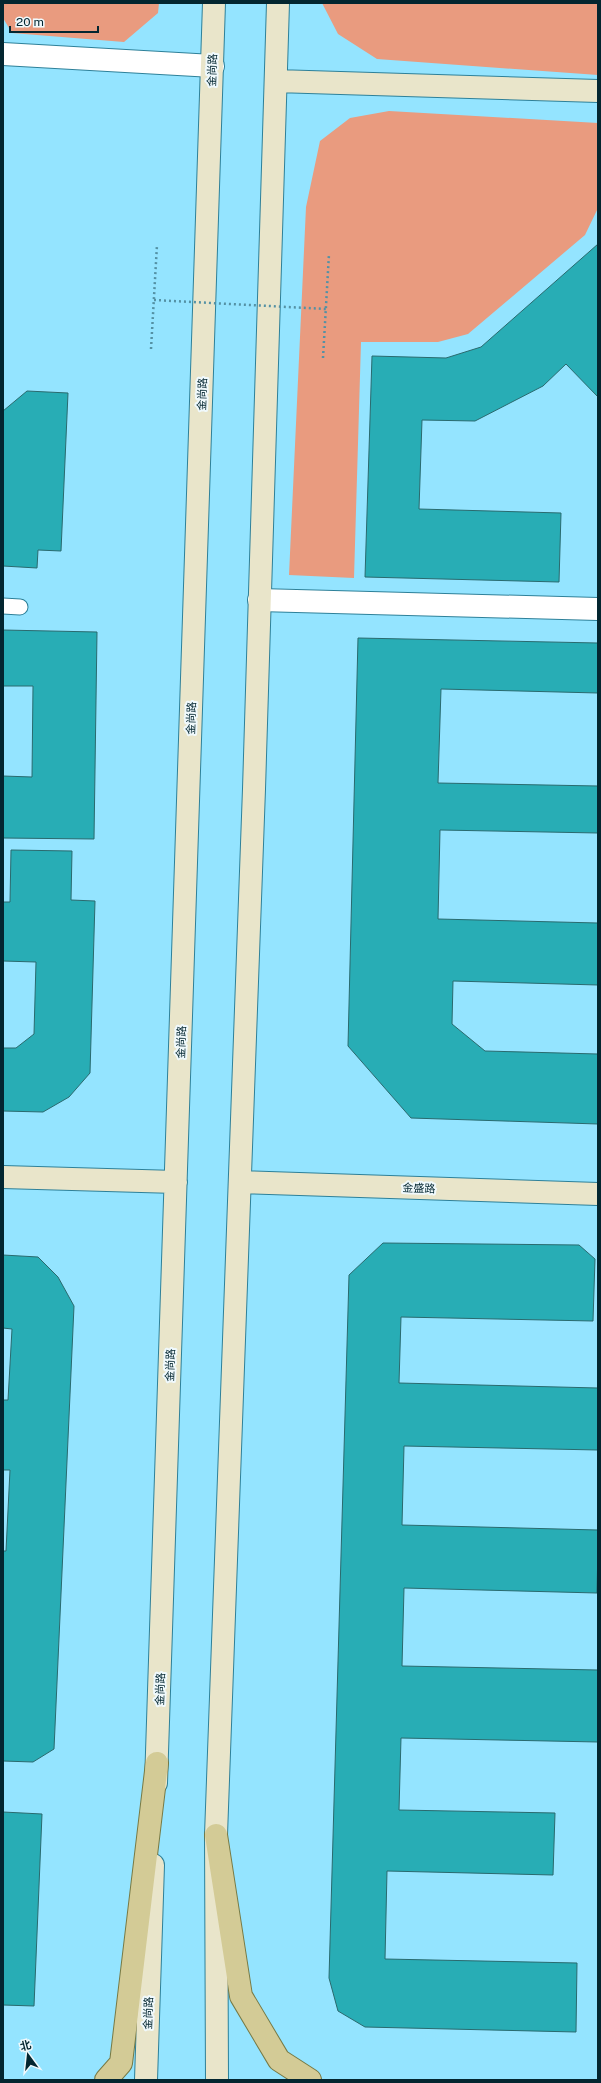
<svg xmlns="http://www.w3.org/2000/svg" width="601" height="2083" font-family="'Public Sans','Noto Sans SC',sans-serif">
<style>
.green{fill:#e99b7f}
.building{fill:#28adb5;stroke:#2a6a6e}
.lines{fill:none;stroke-linecap:round;stroke-linejoin:round}
.lane-casing{stroke:#2e8099;stroke-width:17}
.street-casing{stroke:#2e8099;stroke-width:24}
.secondary-casing{stroke:#2e8099;stroke-width:24}
.primary-casing{stroke:#777a45;stroke-width:24}
.path{stroke:#5491a4;stroke-width:2.5;stroke-dasharray:2 3;stroke-linecap:butt}
.lane{stroke:#fff;stroke-width:15}
.street{stroke:#fff;stroke-width:22}
.secondary{stroke:#e9e5ca;stroke-width:22}
.primary{stroke:#d3cb96;stroke-width:22}
.path-bridge{stroke:#5491a4;stroke-width:2.5;stroke-dasharray:2 3;stroke-linecap:butt}
.labels{text-anchor:middle;dominant-baseline:central;stroke-width:4;stroke-linejoin:round;paint-order:stroke}
.street-label{font-size:11px;fill:#032630;stroke:#f0f9fc}
</style>
<rect width="100%" height="100%" fill="#94e4ff"/>
<path class="green" d="M 3,3 L 159,3 L 158,13 L 124,42 L 12,33 L 3,18 Z
M 322,3 L 598,3 L 598,75 L 377,59 L 338,34 Z
M 389,111 L 598,123 L 598,208 L 585,235 L 468,334 L 438,342 L 361,342 L 354,578 L 289,575 L 306,207 L 320,141 L 350,118 Z"/>
<path class="building" d="M 598,244 L 598,397 L 566,364 L 543,386 L 475,421 L 422,420 L 419,509 L 561,513 L 559,582 L 365,577 L 372,356 L 446,358 L 481,347 Z
M 27,391 L 68,393 L 61,551 L 38,550 L 37,568 L 3,566 L 3,411 Z
M 3,630 L 97,632 L 94,839 L 3,838 L 3,776 L 32,777 L 33,686 L 3,686 Z
M 358,638 L 598,643 L 598,693 L 441,689 L 438,783 L 598,786 L 598,833 L 440,830 L 438,919 L 598,923 L 598,985 L 453,981 L 452,1024 L 485,1051 L 598,1054 L 598,1124 L 411,1118 L 348,1046 Z
M 11,850 L 72,851 L 71,900 L 95,901 L 90,1073 L 69,1097 L 43,1112 L 3,1111 L 3,1048 L 16,1048 L 34,1034 L 36,962 L 3,961 L 3,902 L 10,902 Z
M 383,1243 L 579,1245 L 595,1259 L 593,1321 L 401,1317 L 399,1383 L 598,1388 L 598,1450 L 404,1446 L 402,1525 L 598,1530 L 598,1545 L 597,1593 L 404,1588 L 402,1666 L 598,1670 L 598,1742 L 401,1738 L 399,1810 L 555,1813 L 553,1875 L 387,1871 L 385,1959 L 577,1963 L 576,2032 L 365,2027 L 338,2011 L 329,1978 L 349,1275 Z
M 3,1255 L 38,1257 L 58,1277 L 74,1306 L 54,1749 L 33,1762 L 3,1761 L 3,1551 L 6,1551 L 10,1470 L 3,1470 L 3,1400 L 8,1400 L 12,1329 L 3,1328 Z
M 3,1812 L 42,1814 L 34,2006 L 3,2005 Z"/>
<g class="lines">
<g class="lane-casing">
<path id="lane" d="M 3,606 L 20,607"/>
</g>
<g class="street-casing">
<path id="street" d="M 3,54 L 213,66
M 259,600 L 598,609"/>
</g>
<g class="secondary-casing">
<path id="secondary" d="M 276,81 L 598,91
M 3,1177 L 176,1182
M 240,1182 L 598,1194
M 156,1783 L 214,3
M 146,2080 L 153,1865
M 217,2080 L 216,1835 L 254,789 L 278,3"/>
</g>
<g class="primary-casing">
<path id="primary" d="M 216,1835 L 241,1996 L 279,2060 L 310,2080
M 106,2080 L 121,2063 L 157,1763"/>
</g>
<path class="path" d="M 151,349 L 157,245
M 323,358 L 329,254"/>
<use href="#lane" class="lane"/>
<use href="#street" class="street"/>
<use href="#secondary" class="secondary"/>
<use href="#primary" class="primary"/>
<path class="path-bridge" d="M 154,300 L 326,309"/>
</g>
<g class="labels">
<g class="street-label">
<text transform="translate(212 70) rotate(-88)">金尚路</text>
<text transform="translate(202 394) rotate(-88)">金尚路</text>
<text transform="translate(191 718) rotate(-88)">金尚路</text>
<text transform="translate(181 1042) rotate(-88)">金尚路</text>
<text transform="translate(419 1188) rotate(2)">金盛路</text>
<text transform="translate(170 1365) rotate(-88)">金尚路</text>
<text transform="translate(160 1689) rotate(-88)">金尚路</text>
<text transform="translate(148 2013) rotate(-88)">金尚路</text>
</g>
</g>
<rect width="601" height="2083" fill="none" stroke="#032630" stroke-width="8"/>
<g transform="translate(28 2055) rotate(345)" stroke="#f0f9fc" stroke-width="3" paint-order="stroke">
<path d="M0-3L7 15L0 10L-7 15Z" fill="#032630"/>
<text y="-6" font-size="11" font-weight="bold" text-anchor="middle" fill="#032630">北</text>
</g>
<path d="M10 26v6h88v-6" fill="none" stroke="#032630" stroke-width="2"/>
<text x="16" y="26" font-size="12" fill="#032630" stroke="#f0f9fc" stroke-width="3" paint-order="stroke">20 m</text>
</svg>
